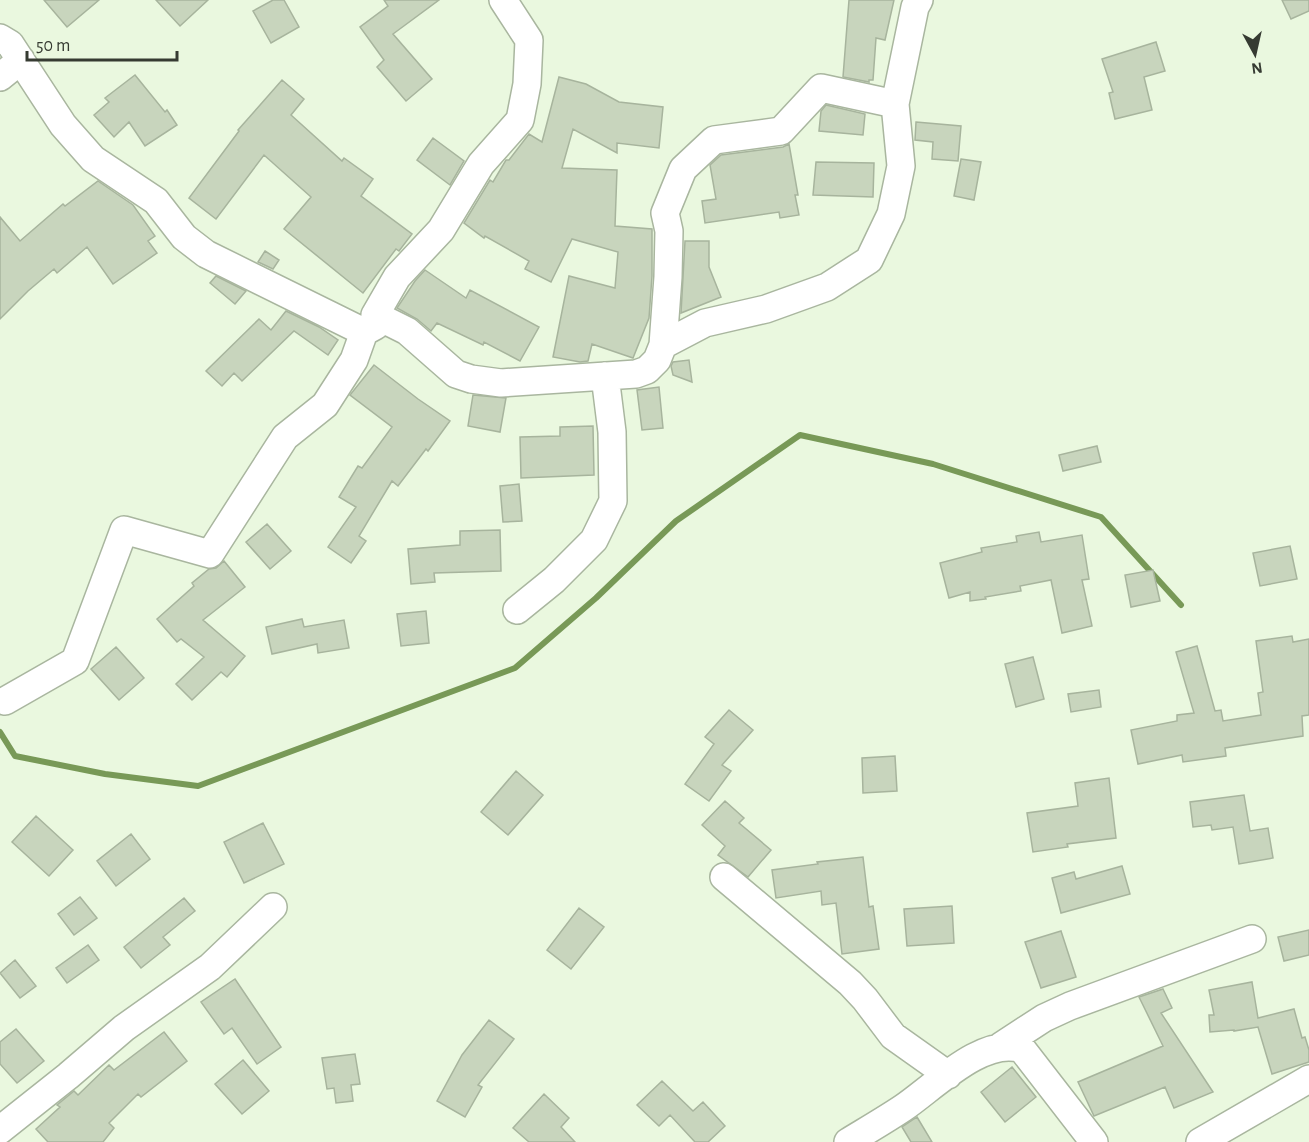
<svg xmlns="http://www.w3.org/2000/svg" width="1309" height="1142" font-family="'Alegreya Sans',sans-serif">
<style>
.lines{fill:none;stroke-linecap:round;stroke-linejoin:round}
.stream{stroke:#789957;stroke-width:6}
.building{fill:#c8d5bd;stroke:#a7b49d;stroke-width:1.5}
.minor-casing{stroke:#a9b69f;stroke-width:30}
.minor{stroke:#fff;stroke-width:27}
</style>
<rect width="100%" height="100%" fill="#eaf8df"/>
<g class="lines">
<path class="stream" d="M 0,732 L 15,756 L 105,774 L 198,786 L 515,668 L 596,598 L 676,521 L 800,435 L 933,464 L 1101,517 L 1181,605"/>
</g>
<path class="building" d="M 44,0 L 99,0 L 67,27 Z
M 156,0 L 208,0 L 180,26 Z
M 273,0 L 284,0 L 299,27 L 271,43 L 253,11 Z
M 384,0 L 439,0 L 393,34 L 432,79 L 406,101 L 377,67 L 384,60 L 360,27 L 388,6 Z
M 849,0 L 894,0 L 885,40 L 876,38 L 873,80 L 869,80 L 869,82 L 843,77 Z
M 1282,0 L 1309,0 L 1309,11 L 1291,19 Z
M 1156,42 L 1165,71 L 1144,77 L 1152,110 L 1115,119 L 1109,93 L 1113,92 L 1102,59 Z
M 135,75 L 165,112 L 167,110 L 177,125 L 145,146 L 129,122 L 114,137 L 94,115 L 109,102 L 105,98 Z
M 559,77 L 586,84 L 619,102 L 663,107 L 659,148 L 617,143 L 617,153 L 573,129 L 562,168 L 617,170 L 615,226 L 652,229 L 652,276 L 649,318 L 633,358 L 592,344 L 588,361 L 580,362 L 553,357 L 569,276 L 615,288 L 618,252 L 572,239 L 551,282 L 525,269 L 529,261 L 485,236 L 484,238 L 464,223 L 490,180 L 493,182 L 506,160 L 509,160 L 529,134 L 542,142 Z
M 282,80 L 304,99 L 291,115 L 342,161 L 344,158 L 373,179 L 361,196 L 412,234 L 399,251 L 396,249 L 363,293 L 284,229 L 311,197 L 264,155 L 216,219 L 189,198 L 239,131 L 238,130 Z
M 826,105 L 865,114 L 863,135 L 819,131 L 821,111 Z
M 916,122 L 961,126 L 958,161 L 932,159 L 933,142 L 915,140 Z
M 433,138 L 464,161 L 450,185 L 417,160 Z
M 789,144 L 798,195 L 795,195 L 799,215 L 780,218 L 779,212 L 705,223 L 702,201 L 716,199 L 710,165 L 721,155 L 783,147 Z
M 961,159 L 981,162 L 974,200 L 954,196 Z
M 816,162 L 874,163 L 873,197 L 813,195 Z
M 98,181 L 133,205 L 155,236 L 148,241 L 157,253 L 113,284 L 87,247 L 57,273 L 54,269 L 28,291 L 0,319 L 0,217 L 20,241 L 63,204 L 65,206 Z
M 685,241 L 709,241 L 709,267 L 721,297 L 681,313 Z
M 265,251 L 279,260 L 273,269 L 258,262 Z
M 425,270 L 466,298 L 470,290 L 539,327 L 520,361 L 484,342 L 483,345 L 437,323 L 431,331 L 417,319 L 397,308 L 415,281 Z
M 216,276 L 246,291 L 235,304 L 210,283 Z
M 286,311 L 319,327 L 338,340 L 328,355 L 294,331 L 242,381 L 234,373 L 222,386 L 206,371 L 259,319 L 271,330 Z
M 689,360 L 692,382 L 673,375 L 671,366 L 673,362 Z
M 374,365 L 418,399 L 450,421 L 428,451 L 426,449 L 398,486 L 392,481 L 359,536 L 366,541 L 351,563 L 328,547 L 356,507 L 339,497 L 358,466 L 362,468 L 392,427 L 350,395 Z
M 659,387 L 663,428 L 642,430 L 637,390 Z
M 473,395 L 506,398 L 500,432 L 468,426 Z
M 593,426 L 594,475 L 521,478 L 520,437 L 560,436 L 560,427 Z
M 1097,446 L 1101,462 L 1063,471 L 1059,455 Z
M 519,484 L 522,521 L 503,522 L 500,486 Z
M 267,524 L 291,551 L 270,569 L 246,542 Z
M 500,530 L 501,571 L 434,573 L 435,582 L 411,584 L 408,549 L 460,545 L 460,531 Z
M 1039,532 L 1041,542 L 1082,535 L 1089,579 L 1082,580 L 1092,626 L 1062,633 L 1051,580 L 1020,586 L 1021,591 L 985,597 L 986,599 L 970,601 L 970,592 L 949,598 L 940,563 L 982,552 L 981,548 L 1017,542 L 1016,536 Z
M 1290,546 L 1297,579 L 1260,586 L 1253,553 Z
M 224,561 L 245,587 L 203,620 L 245,656 L 227,677 L 221,672 L 192,700 L 176,684 L 204,657 L 181,639 L 177,642 L 157,619 L 194,586 L 192,583 L 209,569 L 216,568 Z
M 1153,570 L 1160,601 L 1131,607 L 1125,575 Z
M 426,611 L 429,643 L 401,646 L 397,614 Z
M 302,619 L 304,627 L 344,620 L 349,648 L 318,653 L 317,644 L 272,654 L 266,627 Z
M 1292,636 L 1293,642 L 1309,639 L 1309,715 L 1302,716 L 1303,736 L 1225,748 L 1226,756 L 1183,762 L 1182,755 L 1138,764 L 1131,730 L 1177,721 L 1177,715 L 1194,713 L 1176,652 L 1197,646 L 1215,711 L 1221,710 L 1223,721 L 1261,715 L 1258,693 L 1263,692 L 1256,641 Z
M 116,647 L 144,678 L 119,700 L 91,669 Z
M 1033,657 L 1044,699 L 1016,707 L 1005,664 Z
M 1099,690 L 1101,707 L 1071,712 L 1068,694 Z
M 729,710 L 753,730 L 722,765 L 731,771 L 709,801 L 685,784 L 714,744 L 705,737 Z
M 895,756 L 897,791 L 863,793 L 862,758 Z
M 516,771 L 543,795 L 508,835 L 481,812 Z
M 1109,778 L 1116,838 L 1067,844 L 1068,847 L 1033,852 L 1027,813 L 1078,806 L 1075,783 Z
M 1244,795 L 1250,831 L 1268,828 L 1273,858 L 1239,864 L 1233,827 L 1212,830 L 1211,825 L 1193,827 L 1190,802 Z
M 725,801 L 744,818 L 739,823 L 771,850 L 748,877 L 718,855 L 725,846 L 702,825 Z
M 36,816 L 73,850 L 49,876 L 12,842 Z
M 263,823 L 284,864 L 244,883 L 224,842 Z
M 131,834 L 150,859 L 116,886 L 97,861 Z
M 863,857 L 869,907 L 873,906 L 879,949 L 842,954 L 836,903 L 822,905 L 821,891 L 776,898 L 772,870 L 818,864 L 817,862 Z
M 1122,866 L 1130,894 L 1061,913 L 1052,878 L 1074,872 L 1076,879 Z
M 80,897 L 97,918 L 74,935 L 58,914 Z
M 184,898 L 195,911 L 163,937 L 170,945 L 141,968 L 124,947 Z
M 952,906 L 954,943 L 907,946 L 904,909 Z
M 579,908 L 604,927 L 571,969 L 547,950 Z
M 1309,930 L 1309,955 L 1284,961 L 1278,937 Z
M 1061,931 L 1076,977 L 1041,988 L 1025,942 Z
M 88,945 L 99,960 L 67,983 L 56,968 Z
M 15,960 L 36,986 L 20,998 L 0,973 Z
M 235,979 L 281,1047 L 257,1064 L 232,1028 L 224,1034 L 201,1002 Z
M 1252,982 L 1258,1018 L 1294,1009 L 1302,1038 L 1305,1037 L 1309,1050 L 1309,1062 L 1272,1074 L 1258,1027 L 1234,1031 L 1234,1030 L 1210,1032 L 1209,1015 L 1214,1015 L 1209,990 Z
M 1163,989 L 1172,1008 L 1161,1013 L 1213,1092 L 1174,1108 L 1165,1087 L 1094,1116 L 1078,1082 L 1163,1046 L 1139,997 Z
M 489,1020 L 514,1039 L 478,1085 L 482,1087 L 465,1117 L 437,1101 L 462,1055 Z
M 16,1029 L 44,1061 L 17,1083 L 0,1064 L 0,1042 Z
M 164,1032 L 187,1061 L 141,1097 L 138,1094 L 109,1123 L 114,1128 L 103,1142 L 48,1142 L 36,1129 L 60,1107 L 57,1105 L 74,1091 L 78,1095 L 109,1065 L 114,1070 Z
M 355,1054 L 360,1084 L 351,1085 L 353,1101 L 336,1103 L 334,1088 L 327,1089 L 322,1058 Z
M 243,1060 L 269,1091 L 242,1114 L 215,1084 Z
M 1012,1067 L 1036,1097 L 1005,1122 L 981,1092 Z
M 662,1081 L 693,1111 L 703,1102 L 725,1126 L 708,1142 L 695,1142 L 670,1115 L 659,1126 L 637,1105 Z
M 544,1094 L 569,1118 L 561,1127 L 575,1142 L 529,1142 L 513,1128 Z
M 917,1117 L 932,1142 L 911,1142 L 902,1127 Z"/>
<g class="lines">
<g class="minor-casing">
<path id="minor" d="M 0,38 L 10,44 L 63,125 L 93,159 L 156,201 L 184,237 L 206,254 L 364,332 L 375,326 L 375,315 L 407,331 L 456,374 L 471,379 L 501,383 L 636,374 L 647,370 L 657,360 L 663,345 L 668,277 L 669,231 L 665,213 L 683,169 L 714,140 L 781,131 L 821,88 L 895,104 L 915,7 L 919,0
M 0,77 L 21,60
M 375,315 L 397,277 L 441,230 L 481,164 L 520,120 L 527,84 L 529,40 L 503,0
M 663,345 L 705,323 L 766,309 L 827,287 L 869,260 L 891,214 L 901,166 L 895,104
M 517,610 L 554,580 L 594,540 L 613,501 L 612,432 L 605,376
M 5,701 L 75,661 L 124,530 L 210,554 L 285,437 L 325,405 L 354,360 L 364,332
M 724,877 L 850,983 L 865,999 L 893,1036 L 948,1075
M 1001,1046 L 1044,1018 L 1070,1006 L 1252,939
M 0,1130 L 68,1076 L 124,1028 L 210,967 L 273,907
M 848,1142 C 866,1131 885,1120 903,1108 C 934,1087 983,1036 1022,1049 L 1094,1142
M 1200,1142 L 1309,1079"/>
</g>
<use href="#minor" class="minor"/>
</g>
<g transform="translate(1255 54) rotate(172)" stroke="#eaf8df" stroke-width="4.5" paint-order="stroke">
<path d="M0-4.5L10 22L0 15L-10 22Z" fill="#363b32"/>
<text y="-9" font-size="16" font-weight="bold" text-anchor="middle" fill="#363b32">N</text>
</g>
<path d="M27 51v9h150v-9" fill="none" stroke="#363b32" stroke-width="3"/>
<text x="36" y="51" font-size="18" fill="#363b32" stroke="#eaf8df" stroke-width="4.5" paint-order="stroke">50 m</text>
</svg>
